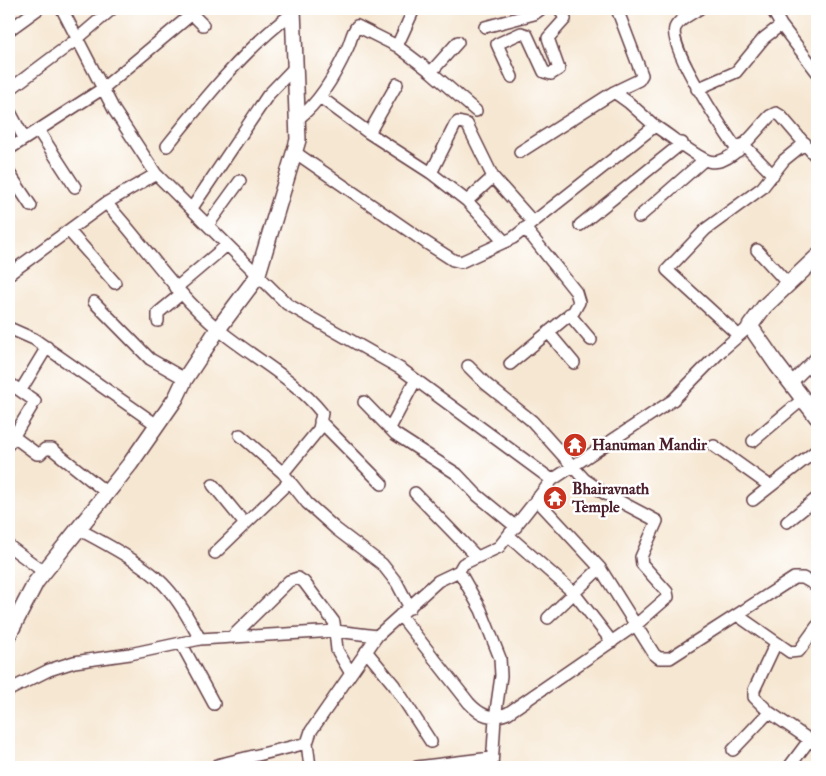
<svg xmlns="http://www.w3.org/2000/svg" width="826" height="776" font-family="'IM FELL Double Pica',serif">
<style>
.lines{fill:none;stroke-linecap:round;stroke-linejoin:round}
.minor-casing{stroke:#643d44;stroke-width:14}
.major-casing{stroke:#643d44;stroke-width:18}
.minor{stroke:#fff;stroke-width:11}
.major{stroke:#fff;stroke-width:15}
.labels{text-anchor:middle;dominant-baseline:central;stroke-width:5;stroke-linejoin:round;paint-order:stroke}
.poi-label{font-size:16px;font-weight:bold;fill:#4a1f2b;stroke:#fff;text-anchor:start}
</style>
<rect width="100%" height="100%" fill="#fff"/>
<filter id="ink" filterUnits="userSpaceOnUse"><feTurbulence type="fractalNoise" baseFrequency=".02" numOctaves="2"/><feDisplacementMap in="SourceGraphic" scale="10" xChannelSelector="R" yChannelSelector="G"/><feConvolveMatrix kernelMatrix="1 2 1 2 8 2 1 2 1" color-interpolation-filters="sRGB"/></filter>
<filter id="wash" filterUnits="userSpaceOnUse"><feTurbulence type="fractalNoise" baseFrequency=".0096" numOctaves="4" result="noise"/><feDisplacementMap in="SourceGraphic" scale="20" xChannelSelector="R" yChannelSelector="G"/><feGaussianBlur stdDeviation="1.12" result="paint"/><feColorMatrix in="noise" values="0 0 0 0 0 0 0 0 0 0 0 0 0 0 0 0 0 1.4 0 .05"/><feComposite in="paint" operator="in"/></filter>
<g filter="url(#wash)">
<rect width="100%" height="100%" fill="#f6e7d2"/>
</g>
<g filter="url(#ink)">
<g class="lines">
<g class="minor-casing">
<path id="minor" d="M 699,9 C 693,13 678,20 675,28 C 668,48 724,131 738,151
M 772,9 L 781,25 L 817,72
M 188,10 L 203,25
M 485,27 L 534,14 L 541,9
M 9,30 L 38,9
M 397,46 L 414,9
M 431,72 L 458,42
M 512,77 L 497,44 L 521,33 L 527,35 L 544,72 L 551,74 L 559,69 L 548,38 L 565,19 L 560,9
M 697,89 L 736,72 L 764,38 L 781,25
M 9,90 L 77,39 L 112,9
M 614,92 L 639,80 L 642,75 L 617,9
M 320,97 L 369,133 L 431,173 L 467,201 L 505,242
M 9,110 L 24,138
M 298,119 C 321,101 336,74 348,47 C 351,40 352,32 357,26 L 397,46 L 431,72 L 476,111
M 38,130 L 75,187
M 369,133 L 397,84
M 743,144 L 773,175
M 167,146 C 202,102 247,46 293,13
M 9,149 L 102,89 L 192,14
M 520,152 L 614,92 L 628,102 L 655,126
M 296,153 L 425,242 L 453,260 L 461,262 L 513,238 L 655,126 C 672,137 687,150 704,159 C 727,173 755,131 770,116 L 776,113 L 781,116 L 817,158
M 9,173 L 31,206
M 431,173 L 455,125 L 458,122 L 467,124 L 493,177 L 533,222
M 156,174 L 287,304 L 401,369 L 552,480
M 467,201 L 493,177
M 106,203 C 144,244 174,292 218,329 C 253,358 293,377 322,413 L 319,429 L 283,473
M 192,208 L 268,95 L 295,67
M 639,217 L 704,160
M 208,225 L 240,181
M 580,225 L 682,143
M 69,231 L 115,283
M 757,250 L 789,285
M 9,274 L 106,203 L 156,174 L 114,110 L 62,9
M 176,288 L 227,245
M 94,302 L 150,359 L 185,379
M 569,314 L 591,340
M 158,321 L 158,313 L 181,294
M 9,328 L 34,339 L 157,425
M 548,332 L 574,363
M 738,335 L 667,270 L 706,229 L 762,188 L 784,160 L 805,143
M 510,364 L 574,311 L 579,302 L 576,292 L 525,228
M 9,383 L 35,401 L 9,444
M 791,383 L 817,357
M 21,390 L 47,347
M 364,402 L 395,434 L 457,474 L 477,495 L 516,527
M 320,421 L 382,484
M 390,428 L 415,381
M 240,435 L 283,473 L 307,503 L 336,529 L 382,564 L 397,583 L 410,608
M 14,437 L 37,454 L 40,454 L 45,449 L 52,449 L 107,493
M 753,441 L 803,399
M 714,446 L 770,486
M 213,485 L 245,524
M 415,493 L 477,557
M 536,499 L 600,568 L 654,654 L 659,658 L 670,658 L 794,578 L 803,578 L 817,586
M 753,500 L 817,450
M 787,522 L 817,498
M 78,529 C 104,543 147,565 166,587 C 180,602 190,621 200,639
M 509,536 L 574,593 L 612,642
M 9,546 L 44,572
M 215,553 L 290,481
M 400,615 L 469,703 C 481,716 491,720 508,713 L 637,624 L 668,597 L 667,592 L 642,564 L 641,557 L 657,521 L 604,493 L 584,479 L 532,421 L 486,384 L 468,366
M 737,615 L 790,652 L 799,651 L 817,626
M 548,618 L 600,568
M 233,636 L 289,581 L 298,578 L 304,582 L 334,622 L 337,650 L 350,672
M 181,643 L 214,704
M 776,643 L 754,690 L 754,697 L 769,712 L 817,745
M 366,651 L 394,685 L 431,742
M 9,690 L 49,670 L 74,662 L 130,654 L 200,639 L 336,631 L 377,636
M 733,750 L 769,712
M 217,765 L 307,743
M 310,767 L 307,743 L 311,731 L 377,636 L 438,581 L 459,571
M 417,767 L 491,758
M 492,767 L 495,718 L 501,676 L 500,658 L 481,610 L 459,571 L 463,564 L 499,547 L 552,480 L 673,400 L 721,351 L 750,326
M 789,767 L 810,739"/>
</g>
<g class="major-casing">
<path id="major" d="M 817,257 L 764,307 L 750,326 L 777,365 L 817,417
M 9,634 L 36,582 L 130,464 L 176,398 L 185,379 L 218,329 L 257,277 L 298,140 L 293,9"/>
</g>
<use href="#minor" class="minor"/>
<use href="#major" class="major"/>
</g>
</g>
<defs>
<g id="temple-disc" transform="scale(1.25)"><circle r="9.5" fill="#c8321e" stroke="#fff"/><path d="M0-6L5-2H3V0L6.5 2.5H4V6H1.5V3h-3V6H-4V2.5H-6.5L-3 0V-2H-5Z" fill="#fff"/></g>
</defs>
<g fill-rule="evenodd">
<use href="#temple-disc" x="575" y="445"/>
<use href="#temple-disc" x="555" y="498"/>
</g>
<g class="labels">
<g class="poi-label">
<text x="592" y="445">Hanuman Mandir</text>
<text x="572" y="489">Bhairavnath<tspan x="572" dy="18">Temple</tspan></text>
</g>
</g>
<rect width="826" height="776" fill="none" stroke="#fff" stroke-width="30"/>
</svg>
